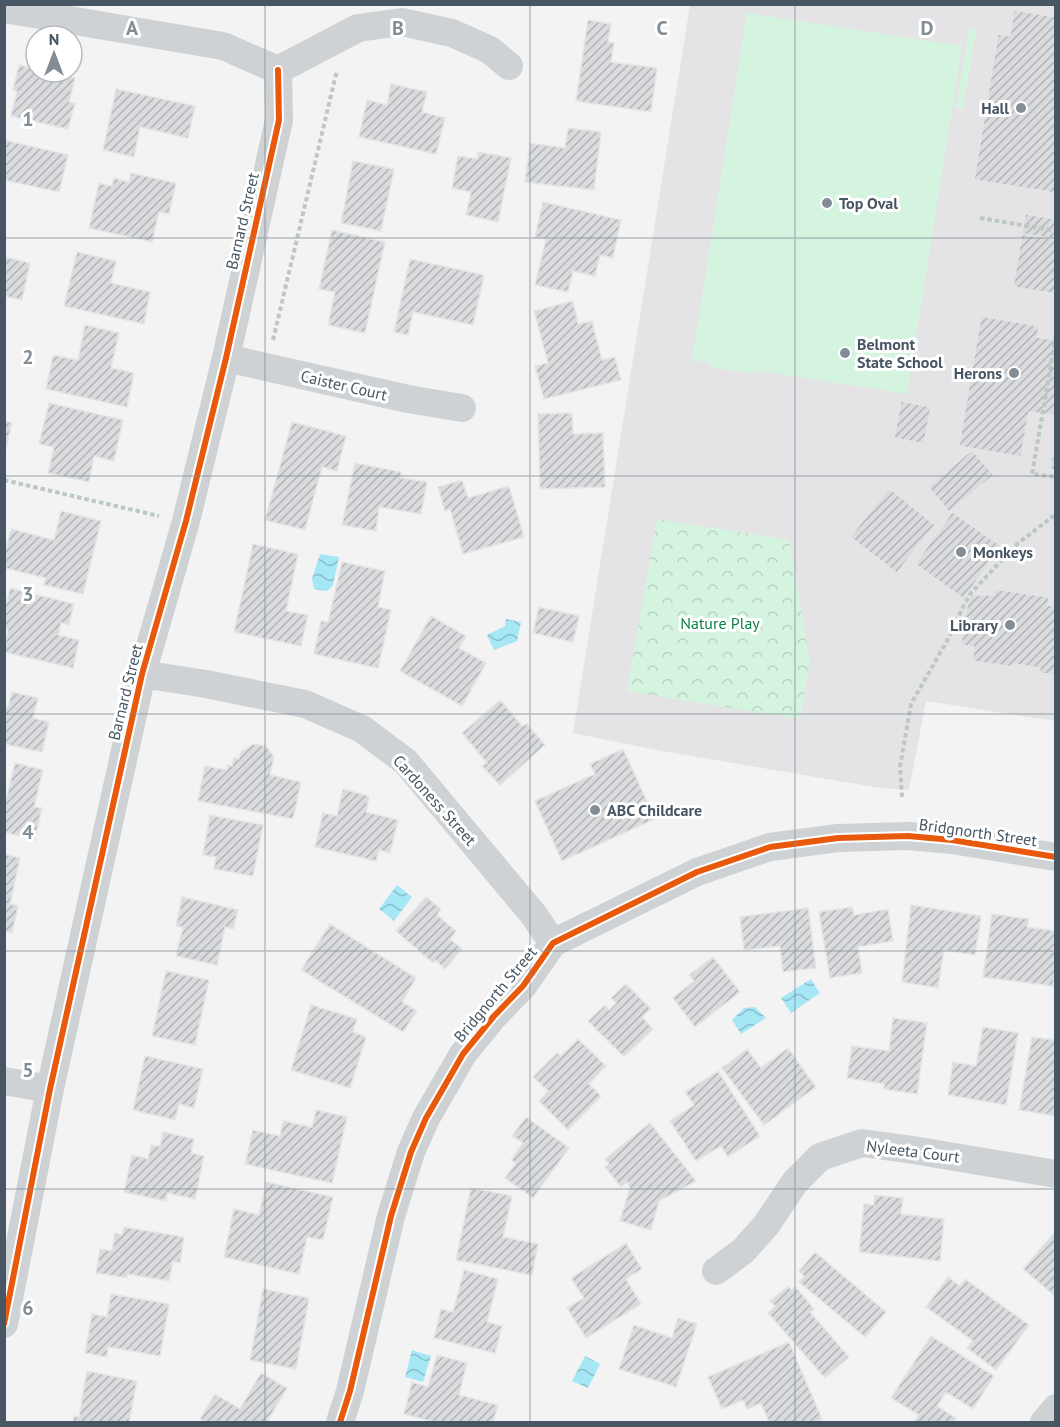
<svg xmlns="http://www.w3.org/2000/svg" width="1060" height="1427" font-family="'PT Sans',sans-serif">
<style>
.education{fill:#e4e4e6}
.park{fill:url(#park-crowns)}
.pitch{fill:#d5f4e0}
.water{fill:url(#water-waves)}
.building{fill:url(#building-hatch);stroke:#e4e5e6;stroke-width:1.5}
.lines{fill:none;stroke-linecap:round;stroke-linejoin:round}
.path{stroke:#bbc8c4;stroke-width:4;stroke-dasharray:4.5 3;stroke-linecap:butt}
.minor{stroke:#ced2d4;stroke-width:28}
.cycleway-casing{stroke:#fff;stroke-width:10}
.cycleway{stroke:#e8590c;stroke-width:6}
.grid{fill:none;stroke:#838d95;stroke-width:1.5;stroke-opacity:0.55}
.poi-dot{fill:#838d95;stroke:#fff;stroke-width:2}
.labels{text-anchor:middle;dominant-baseline:central;stroke-width:6;stroke-linejoin:round;paint-order:stroke}
.poi-label{font-size:16px;font-weight:bold;fill:#475662;stroke:#fff;text-anchor:start}
.street-label{font-size:16px;fill:#475662;stroke:#fff}
.park-label{font-size:16px;fill:#0c8244;stroke:#fff}
.grid-label{font-size:20px;text-anchor:middle;font-weight:bold;fill:#838d95;stroke:#fff;stroke-width:6;stroke-linejoin:round;paint-order:stroke}
</style>
<defs>
<pattern id="park-crowns" width="20" height="18" patternUnits="userSpaceOnUse" patternTransform="scale(1.5)"><rect width="20" height="18" fill="#d5f4e0"/><path d="M2 6a3 3 0 1 1 6 0M12 15a3 3 0 1 1 6 0" fill="none" stroke="#b8d3c3"/></pattern>
<pattern id="water-waves" width="16" height="10" patternUnits="userSpaceOnUse" patternTransform="scale(1.5)"><rect width="16" height="10" fill="#a6e7f6"/><path d="M0 5q4-4 8 0t8 0" fill="none" stroke="#89becb"/></pattern>
<pattern id="building-hatch" width="6" height="6" patternUnits="userSpaceOnUse" patternTransform="scale(1.5)"><rect width="6" height="6" fill="#dadbdd"/><path d="M-1 1l2-2M0 6l6-6M5 7l2-2" fill="none" stroke="#b3b4b7"/></pattern>
</defs>
<rect width="100%" height="100%" fill="#f3f3f3"/>
<path class="education" d="M 690,5 L 1055,5 L 1055,721 L 926,701 L 909,790 L 881,788 L 656,750 L 573,733 Z"/>
<path class="park" d="M 657,519 L 789,540 L 810,661 L 800,719 L 627,691 Z"/>
<path class="pitch" d="M 747,13 L 962,46 L 907,394 L 755,370 L 754,374 L 710,367 L 710,363 L 692,360 Z
M 969,28 L 976,30 L 963,110 L 956,108 Z"/>
<path class="water" d="M 320,554 L 339,557 L 333,585 L 327,591 L 314,589 L 312,579 Z
M 506,619 L 521,622 L 517,641 L 494,650 L 487,635 L 505,626 Z
M 397,885 L 412,897 L 394,921 L 379,909 Z
M 811,979 L 820,993 L 791,1013 L 781,998 Z
M 755,1007 L 766,1018 L 741,1034 L 732,1020 L 744,1008 Z
M 412,1350 L 431,1356 L 423,1382 L 405,1377 Z
M 585,1356 L 600,1364 L 588,1388 L 572,1381 Z"/>
<path class="building" d="M 1014,10 L 1056,17 L 1056,193 L 974,180 L 998,34 L 1010,36 Z
M 588,20 L 611,24 L 608,42 L 614,43 L 611,62 L 657,68 L 651,112 L 576,101 Z
M 19,65 L 36,69 L 36,72 L 50,72 L 75,78 L 69,102 L 75,103 L 68,129 L 11,116 L 17,91 L 13,90 Z
M 391,84 L 427,92 L 422,112 L 445,118 L 436,154 L 359,137 L 367,100 L 387,105 Z
M 116,89 L 195,106 L 188,138 L 140,127 L 134,157 L 103,150 Z
M 568,128 L 601,132 L 594,190 L 525,182 L 530,143 L 565,148 Z
M 4,140 L 68,155 L 59,192 L 4,180 Z
M 478,152 L 511,158 L 498,222 L 466,215 L 471,192 L 452,188 L 458,156 L 477,159 Z
M 353,161 L 394,169 L 381,231 L 341,223 Z
M 131,173 L 176,183 L 169,214 L 159,212 L 152,242 L 89,228 L 99,183 L 112,186 L 114,178 L 129,182 Z
M 543,202 L 621,220 L 613,258 L 600,255 L 595,276 L 573,271 L 568,292 L 535,285 L 546,239 L 535,237 Z
M 1025,214 L 1056,219 L 1056,239 L 1022,234 Z
M 332,230 L 385,242 L 365,333 L 328,325 L 335,292 L 319,289 Z
M 1022,234 L 1056,239 L 1056,294 L 1013,287 Z
M 77,252 L 116,261 L 111,283 L 150,292 L 144,324 L 64,306 Z
M 4,257 L 30,263 L 22,300 L 4,296 Z
M 410,259 L 484,275 L 473,325 L 413,312 L 408,335 L 394,332 Z
M 573,301 L 578,324 L 592,321 L 602,360 L 615,357 L 621,380 L 544,399 L 535,366 L 548,363 L 534,311 Z
M 981,316 L 1039,326 L 1037,337 L 1056,340 L 1056,405 L 1054,415 L 1029,412 L 1021,457 L 959,446 Z
M 85,325 L 119,333 L 111,368 L 134,373 L 127,407 L 46,389 L 53,355 L 78,360 Z
M 901,401 L 931,407 L 924,444 L 894,438 Z
M 49,403 L 123,420 L 114,461 L 94,456 L 89,482 L 48,473 L 54,447 L 39,444 Z
M 572,413 L 573,434 L 603,433 L 605,487 L 540,489 L 538,414 Z
M 4,421 L 12,423 L 4,456 Z
M 292,422 L 346,436 L 337,471 L 322,467 L 305,530 L 265,520 Z
M 1056,435 L 1056,470 L 1050,469 Z
M 972,450 L 994,475 L 949,512 L 928,487 Z
M 355,463 L 401,472 L 401,478 L 427,482 L 421,514 L 379,507 L 376,531 L 342,525 Z
M 462,480 L 468,498 L 509,486 L 524,537 L 463,554 L 450,509 L 445,511 L 438,487 Z
M 889,488 L 935,525 L 897,573 L 850,537 Z
M 61,511 L 101,521 L 83,594 L 44,585 L 46,578 L 4,568 L 4,556 L 11,529 L 54,540 Z
M 952,512 L 1001,546 L 964,599 L 915,564 Z
M 253,544 L 298,554 L 286,611 L 308,615 L 301,646 L 234,632 Z
M 342,562 L 385,571 L 378,607 L 391,610 L 378,668 L 314,654 L 321,621 L 328,622 Z
M 10,588 L 74,604 L 69,625 L 61,623 L 58,635 L 79,640 L 73,668 L 4,652 L 8,629 L 4,628 L 4,601 L 7,602 Z
M 994,589 L 1049,597 L 1048,605 L 1056,606 L 1056,675 L 1039,673 L 1040,668 L 1013,664 L 1013,667 L 972,661 L 974,647 L 961,645 L 967,606 L 971,595 L 994,595 Z
M 539,607 L 579,616 L 573,642 L 533,633 Z
M 431,616 L 466,636 L 459,648 L 486,663 L 462,706 L 400,671 Z
M 12,692 L 38,698 L 33,718 L 49,722 L 42,752 L 4,744 L 4,707 L 8,707 Z
M 500,700 L 522,726 L 527,724 L 545,745 L 500,785 L 482,766 L 487,763 L 462,733 Z
M 253,744 L 266,746 L 274,757 L 270,775 L 301,782 L 293,819 L 198,801 L 205,766 L 227,770 L 228,765 L 232,766 L 234,758 L 239,759 L 241,752 Z
M 623,749 L 655,819 L 562,861 L 535,801 L 595,774 L 590,764 Z
M 15,763 L 43,770 L 34,807 L 42,808 L 35,840 L 4,832 L 4,800 L 6,800 Z
M 343,789 L 369,796 L 366,812 L 398,820 L 390,853 L 379,850 L 376,861 L 315,847 L 323,813 L 337,816 Z
M 210,815 L 263,825 L 253,876 L 214,869 L 216,857 L 203,855 Z
M 4,854 L 20,858 L 10,904 L 18,906 L 12,933 L 4,931 Z
M 182,897 L 238,910 L 233,929 L 225,927 L 217,965 L 176,956 L 183,927 L 176,926 Z
M 426,897 L 441,909 L 437,915 L 456,931 L 450,939 L 462,949 L 445,969 L 435,960 L 433,963 L 396,931 Z
M 911,905 L 981,916 L 975,955 L 944,950 L 938,988 L 902,982 Z
M 852,907 L 854,915 L 888,909 L 893,941 L 858,947 L 862,973 L 830,978 L 819,912 Z
M 808,908 L 816,968 L 783,972 L 780,946 L 744,950 L 740,917 Z
M 992,914 L 1029,919 L 1027,927 L 1056,931 L 1056,965 L 1053,986 L 983,977 Z
M 330,924 L 416,978 L 402,1002 L 417,1011 L 403,1032 L 301,970 Z
M 713,957 L 740,992 L 695,1027 L 673,998 L 694,981 L 689,975 Z
M 166,971 L 209,980 L 195,1045 L 152,1036 Z
M 626,984 L 651,1009 L 642,1017 L 653,1029 L 624,1057 L 588,1021 L 605,1005 L 609,1010 L 616,1003 L 611,998 Z
M 311,1005 L 357,1019 L 353,1032 L 366,1037 L 350,1088 L 291,1070 Z
M 893,1018 L 927,1023 L 917,1094 L 883,1089 L 885,1084 L 847,1078 L 852,1046 L 889,1051 Z
M 983,1027 L 1018,1033 L 1006,1105 L 948,1095 L 953,1062 L 976,1066 Z
M 1032,1037 L 1056,1040 L 1056,1116 L 1019,1110 Z
M 578,1039 L 606,1066 L 589,1084 L 601,1096 L 568,1130 L 539,1101 L 548,1091 L 533,1077 L 557,1053 L 561,1056 Z
M 788,1048 L 816,1087 L 764,1125 L 722,1068 L 747,1049 L 761,1068 Z
M 145,1056 L 203,1069 L 194,1108 L 179,1104 L 175,1120 L 133,1110 Z
M 718,1071 L 760,1136 L 728,1157 L 721,1146 L 696,1161 L 670,1121 L 694,1105 L 685,1092 Z
M 316,1110 L 347,1117 L 332,1183 L 245,1164 L 253,1130 L 280,1136 L 283,1121 L 312,1127 Z
M 526,1117 L 569,1148 L 533,1198 L 505,1178 L 516,1163 L 511,1160 L 523,1143 L 512,1136 Z
M 650,1123 L 696,1181 L 659,1201 L 651,1230 L 620,1221 L 630,1187 L 627,1182 L 621,1187 L 605,1167 L 609,1164 L 605,1159 Z
M 163,1132 L 194,1139 L 191,1153 L 204,1156 L 195,1199 L 167,1193 L 166,1201 L 124,1192 L 132,1155 L 148,1159 L 151,1145 L 160,1146 Z
M 266,1182 L 333,1197 L 323,1240 L 307,1237 L 299,1274 L 224,1257 L 234,1209 L 259,1215 Z
M 471,1188 L 512,1196 L 503,1237 L 538,1244 L 532,1275 L 456,1260 Z
M 875,1195 L 903,1198 L 901,1214 L 944,1219 L 940,1261 L 859,1252 L 864,1204 L 874,1205 Z
M 124,1227 L 184,1237 L 180,1263 L 173,1261 L 169,1281 L 128,1274 L 127,1278 L 96,1273 L 100,1249 L 112,1251 L 115,1233 L 122,1235 Z
M 1054,1233 L 1056,1235 L 1056,1297 L 1023,1269 Z
M 626,1243 L 642,1269 L 626,1279 L 641,1304 L 586,1338 L 567,1308 L 584,1298 L 571,1278 Z
M 815,1252 L 886,1312 L 865,1337 L 799,1282 L 804,1276 L 799,1271 Z
M 464,1270 L 498,1279 L 487,1322 L 502,1326 L 495,1353 L 434,1338 L 441,1309 L 453,1312 Z
M 948,1277 L 960,1286 L 965,1279 L 1029,1325 L 996,1370 L 967,1348 L 973,1341 L 926,1307 Z
M 789,1286 L 791,1290 L 795,1286 L 814,1309 L 810,1312 L 849,1357 L 825,1378 L 768,1313 L 775,1306 L 770,1301 Z
M 263,1289 L 309,1298 L 296,1369 L 250,1360 Z
M 111,1294 L 169,1304 L 160,1356 L 108,1347 L 107,1357 L 85,1353 L 92,1314 L 107,1317 Z
M 678,1318 L 697,1324 L 676,1387 L 619,1369 L 634,1325 L 672,1338 Z
M 931,1336 L 994,1376 L 973,1409 L 946,1392 L 937,1406 L 956,1418 L 954,1422 L 914,1422 L 919,1415 L 891,1398 Z
M 789,1342 L 822,1419 L 815,1422 L 769,1422 L 761,1403 L 747,1409 L 743,1400 L 722,1409 L 708,1377 Z
M 437,1355 L 467,1363 L 459,1395 L 498,1405 L 493,1422 L 435,1422 L 404,1414 L 412,1382 L 428,1387 Z
M 87,1371 L 137,1381 L 129,1422 L 73,1422 L 74,1416 L 79,1417 Z
M 261,1373 L 287,1388 L 267,1422 L 205,1422 L 200,1419 L 215,1394 L 240,1409 Z"/>
<g class="lines">
<path class="path" d="M 980,218 L 1056,231
M 1056,336 L 1032,474 L 1056,477
M 273,340 L 337,70
M 4,480 L 159,516
M 902,797 L 900,767 L 911,704 L 948,639 L 964,605 L 971,593 L 1017,544 L 1056,514"/>
<path class="minor" d="M 4,9 L 223,46 L 278,70
M 278,70 L 358,28 L 402,22 L 452,33 L 490,50 L 509,66
M 226,358 L 408,399 L 462,408
M 142,674 L 206,684 L 305,704 L 362,729 L 406,762 L 533,914 L 553,943
M 4,1081 L 50,1089
M 716,1271 L 743,1251 L 767,1224 L 795,1182 L 820,1157 L 862,1143 L 913,1150 L 1056,1174
M 4,1324 L 50,1089 L 142,674 L 186,521 L 226,358 L 279,120 L 278,70
M 340,1422 L 350,1391 L 391,1216 L 411,1152 L 426,1118 L 463,1054 L 494,1016 L 523,986 L 553,943 L 697,872 L 770,847 L 838,838 L 908,836 L 952,840 L 1056,857
M 1044,1422 L 1056,1408"/>
<g class="cycleway-casing">
<path id="cycleway" d="M 4,1324 L 50,1089 L 142,674 L 186,521 L 226,358 L 279,120 L 278,70
M 340,1422 L 350,1391 L 391,1216 L 411,1152 L 426,1118 L 463,1054 L 494,1016 L 523,986 L 553,943 L 697,872 L 770,847 L 838,838 L 908,836 L 952,840 L 1056,857"/>
</g>
<use href="#cycleway" class="cycleway"/>
</g>
<path class="grid" d="M 265,4 L 265,1422M 530,4 L 530,1422M 795,4 L 795,1422M 4,238 L 1056,238M 4,476 L 1056,476M 4,714 L 1056,714M 4,951 L 1056,951M 4,1189 L 1056,1189"/>
<g class="poi-dot">
<circle cx="1021" cy="108" r="6"/>
<circle cx="827" cy="203" r="6"/>
<circle cx="845" cy="353" r="6"/>
<circle cx="1014" cy="373" r="6"/>
<circle cx="961" cy="552" r="6"/>
<circle cx="1010" cy="625" r="6"/>
<circle cx="595" cy="810" r="6"/>
</g>
<g class="labels">
<g class="poi-label">
<text x="1009" y="108" text-anchor="end">Hall</text>
<text x="839" y="203">Top Oval</text>
<text x="857" y="344">Belmont<tspan x="857" dy="18">State School</tspan></text>
<text x="1002" y="373" text-anchor="end">Herons</text>
<text x="973" y="552">Monkeys</text>
<text x="998" y="625" text-anchor="end">Library</text>
<text x="607" y="810">ABC Childcare</text>
</g>
<g class="street-label">
<text transform="translate(242 221) rotate(-77)">Barnard Street</text>
<text transform="translate(344 385) rotate(13)">Caister Court</text>
<text transform="translate(125 692) rotate(-76)">Barnard Street</text>
<text transform="translate(435 800) rotate(48)">Cardoness Street</text>
<text transform="translate(978 832) rotate(8)">Bridgnorth Street</text>
<text transform="translate(495 994) rotate(-50)">Bridgnorth Street</text>
<text transform="translate(913 1151) rotate(7)">Nyleeta Court</text>
</g>
<g class="park-label">
<text x="720" y="623">Nature Play</text>
</g>
</g>
<g class="grid-label">
<text x="132" y="35">A</text>
<text x="398" y="35">B</text>
<text x="662" y="35">C</text>
<text x="927" y="35">D</text>
<text x="28" y="126">1</text>
<text x="28" y="364">2</text>
<text x="28" y="601">3</text>
<text x="28" y="839">4</text>
<text x="28" y="1077">5</text>
<text x="28" y="1315">6</text>
</g>
<rect width="1060" height="1427" fill="none" stroke="#475662" stroke-width="12"/>
<g transform="translate(54 54)"><circle r="28" fill="#ffffff" stroke="#b5bbc0" stroke-width="1.5"/>
<path d="M0-4.5L10 22L0 15L-10 22Z" fill="#838d95"/>
<text y="-9" font-size="16" font-weight="bold" text-anchor="middle" fill="#475662">N</text>
</g>
</svg>
